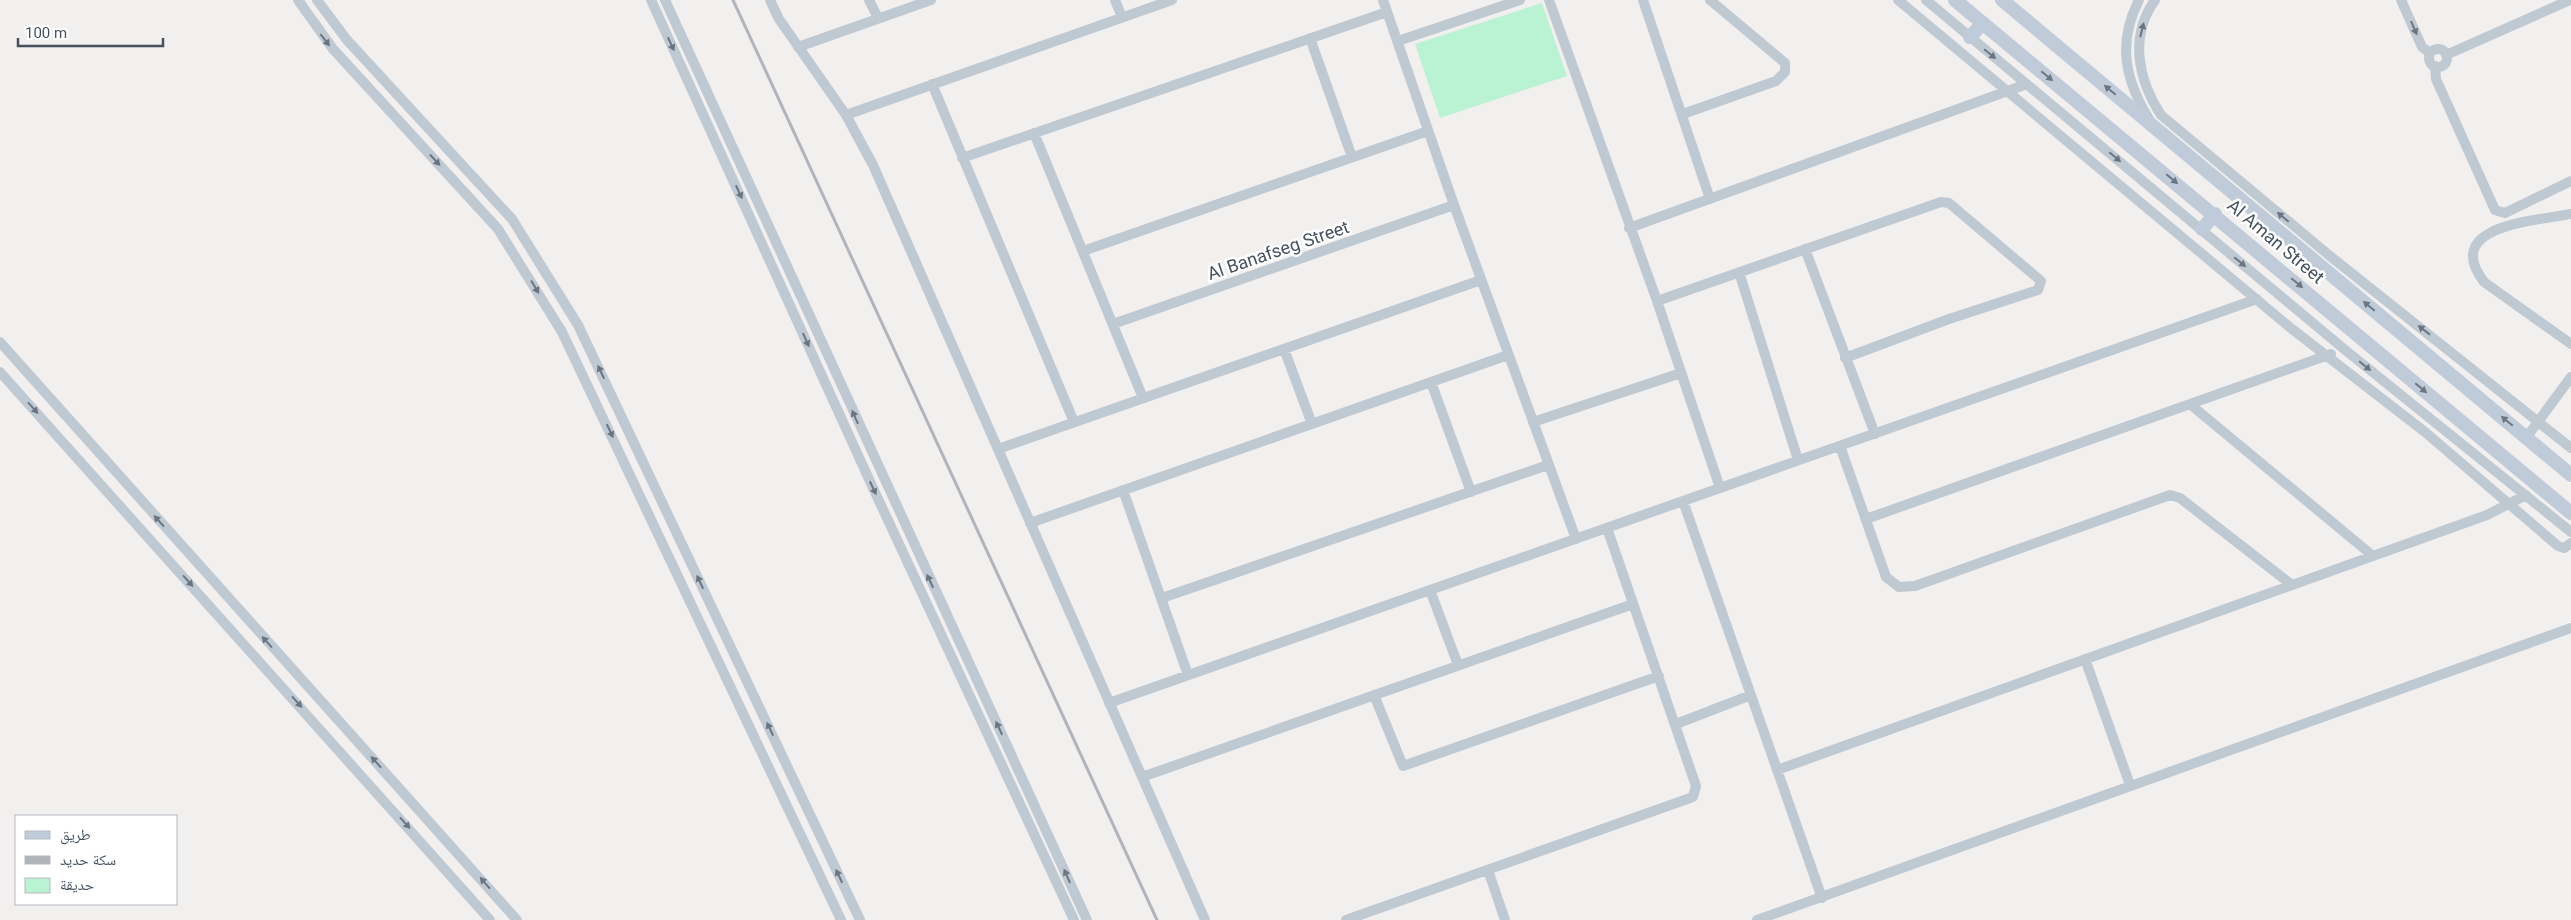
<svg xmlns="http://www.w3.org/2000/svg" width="2571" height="920" font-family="Roboto,'Noto Naskh Arabic',sans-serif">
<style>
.green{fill:#baf3d3}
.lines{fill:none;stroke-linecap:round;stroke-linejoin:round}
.street{stroke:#bfc9d2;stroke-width:10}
.secondary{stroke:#c0cbda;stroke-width:14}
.rail{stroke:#b1b4ba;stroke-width:3}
.oneway{fill:#6a7581}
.oneway2{fill:#6a7683}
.labels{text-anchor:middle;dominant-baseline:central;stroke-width:5;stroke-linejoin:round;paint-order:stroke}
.street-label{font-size:18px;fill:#45515e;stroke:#fff}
</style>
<rect width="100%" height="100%" fill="#f2efef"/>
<path class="green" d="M 1542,3 L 1567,76 L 1440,118 L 1415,44 Z"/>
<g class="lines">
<path class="street" d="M 298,0 L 333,49 L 498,229 L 562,332 L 841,920
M 317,0 L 347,40 L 512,219 L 578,325 L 860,920
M 651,0 L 873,488 L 1074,920
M 665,0 L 1087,920
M 770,0 L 779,19 L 846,115 L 873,165 L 1205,920
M 869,0 L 878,18
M 1115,0 L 1122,17
M 1383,0 L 1454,205 L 1576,539
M 1549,0 L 1657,301 L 1720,488
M 1643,0 L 1710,199
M 1898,0 L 2292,329 L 2425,432 L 2558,546 L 2564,548 L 2571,543
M 1926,0 L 2344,349 L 2571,532
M 2139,0 C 2117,43 2125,80 2149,119
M 2155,0 C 2129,36 2138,80 2161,115 L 2330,256 L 2571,448
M 2401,0 L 2422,47 L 2430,53
M 1310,38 L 1352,157
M 1398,41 L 1520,0
M 798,47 L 931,0
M2429 58a9 9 0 1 1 18 0a9 9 0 1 1-18 0Z
M 2446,55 L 2570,0
M 2435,66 L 2436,79 L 2495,210 L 2505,213 L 2571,181
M 932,84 L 1074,422
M 1683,114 L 1776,81 L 1785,72 L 1785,63 L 1710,0
M 846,115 L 1172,0
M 1034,133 L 1143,398
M 962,158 L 1387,12
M 2571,214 C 2535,221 2441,225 2484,282 L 2571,344
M 1629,228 L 2027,84
M 1805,249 L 1875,434
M 1083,251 L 1428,131
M 1739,272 L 1798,460
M 1657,301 L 1941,202 L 1949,203 L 2041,281 L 2038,290 L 1949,319 L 1845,358
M 1113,324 L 1454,205
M 0,342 L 517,920
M 1284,349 L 1312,424
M 0,372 L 490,920
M 1431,382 L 1471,492
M 2191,405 L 2373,556
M 1533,422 L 1681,373
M 2526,438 L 2571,377
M 1840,446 L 1886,577 L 1899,587 L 1915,586 L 2170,495 L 2180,498 L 2292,585
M 998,449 L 1481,280
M 1123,490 L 1188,675
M 1683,501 L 1822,898
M 1866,519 L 2331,354
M 1030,523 L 1508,355
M 1430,590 L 1458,665
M 1162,598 L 1548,465
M 2085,659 L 2130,785
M 1374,695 L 1403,766 L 1659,676
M 1109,703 L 2257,299
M 1676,724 L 1751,695
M 1777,770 L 2487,515 L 2526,495
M 1142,777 L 1633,604
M 1488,870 L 1505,920
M 1346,920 L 1693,797 L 1696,786 L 1607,528
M 1757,920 L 2571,628"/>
<path class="secondary" d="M 1955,0 L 2571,513
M 2002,0 L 2571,475
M 1970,37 L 1983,23
M 2202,229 L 2215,214"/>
<path class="rail" d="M 733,0 L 1157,920"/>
</g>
<defs><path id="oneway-solid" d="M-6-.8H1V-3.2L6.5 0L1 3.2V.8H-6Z" transform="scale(1.25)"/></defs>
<g class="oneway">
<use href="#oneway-solid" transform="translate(2414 28) rotate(66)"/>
<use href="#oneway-solid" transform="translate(2142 30) rotate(-76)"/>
<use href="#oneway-solid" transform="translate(325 40) rotate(52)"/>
<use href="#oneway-solid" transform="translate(671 44) rotate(65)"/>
<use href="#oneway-solid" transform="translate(1990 54) rotate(39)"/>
<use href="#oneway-solid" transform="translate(2115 157) rotate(40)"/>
<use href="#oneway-solid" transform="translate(435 160) rotate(47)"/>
<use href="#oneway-solid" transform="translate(739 192) rotate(65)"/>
<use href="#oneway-solid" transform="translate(2283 217) rotate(-140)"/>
<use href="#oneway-solid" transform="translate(2240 262) rotate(40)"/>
<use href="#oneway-solid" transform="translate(535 287) rotate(59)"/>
<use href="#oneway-solid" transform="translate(2424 330) rotate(-142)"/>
<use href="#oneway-solid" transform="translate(806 340) rotate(66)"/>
<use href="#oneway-solid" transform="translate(2365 366) rotate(39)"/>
<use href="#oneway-solid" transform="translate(601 372) rotate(-115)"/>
<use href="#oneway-solid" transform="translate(33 408) rotate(48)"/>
<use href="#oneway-solid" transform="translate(855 417) rotate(-114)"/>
<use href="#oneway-solid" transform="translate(610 431) rotate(65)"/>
<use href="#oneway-solid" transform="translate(873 488) rotate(65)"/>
<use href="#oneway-solid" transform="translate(159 521) rotate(-132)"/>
<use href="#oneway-solid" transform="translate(188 581) rotate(48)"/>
<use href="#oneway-solid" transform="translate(930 581) rotate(-115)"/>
<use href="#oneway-solid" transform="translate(700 582) rotate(-115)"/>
<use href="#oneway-solid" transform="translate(267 642) rotate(-132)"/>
<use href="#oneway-solid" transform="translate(297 702) rotate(48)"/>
<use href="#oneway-solid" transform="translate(999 728) rotate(-115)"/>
<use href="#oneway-solid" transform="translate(770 729) rotate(-115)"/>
<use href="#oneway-solid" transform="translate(376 762) rotate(-132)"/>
<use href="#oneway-solid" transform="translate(405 823) rotate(48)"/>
<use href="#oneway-solid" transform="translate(839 876) rotate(-115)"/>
<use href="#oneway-solid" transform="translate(1067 876) rotate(-114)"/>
<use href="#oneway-solid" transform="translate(485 883) rotate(-131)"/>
</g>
<g class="oneway2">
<use href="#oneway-solid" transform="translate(2047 76) rotate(40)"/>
<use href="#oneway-solid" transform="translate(2110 90) rotate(-140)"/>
<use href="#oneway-solid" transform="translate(2172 179) rotate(40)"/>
<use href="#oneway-solid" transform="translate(2297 283) rotate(40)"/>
<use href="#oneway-solid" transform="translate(2369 306) rotate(-140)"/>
<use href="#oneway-solid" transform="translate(2421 388) rotate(40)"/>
<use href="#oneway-solid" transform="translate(2507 421) rotate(-140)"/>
</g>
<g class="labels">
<g class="street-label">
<text transform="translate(2276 241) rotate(40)">Al Aman Street</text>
<text transform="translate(1278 250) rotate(-19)">Al Banafseg Street</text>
</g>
</g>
<rect x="15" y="815" width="162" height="90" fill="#ffffff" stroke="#b5b9bf"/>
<rect x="25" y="831" width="25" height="8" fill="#c0cbda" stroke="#b5b9bf"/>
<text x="60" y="840" font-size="15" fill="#45515e">طريق</text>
<rect x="25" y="856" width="25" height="8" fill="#b1b4ba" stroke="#b5b9bf"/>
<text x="60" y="865" font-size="15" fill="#45515e">سكة حديد</text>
<rect x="25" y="878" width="25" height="15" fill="#baf3d3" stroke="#b5b9bf"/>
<text x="60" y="890" font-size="15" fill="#45515e">حديقة</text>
<path d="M18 38v8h145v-8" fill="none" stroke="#45515e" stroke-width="2.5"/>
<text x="25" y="38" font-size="15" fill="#45515e" stroke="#ffffff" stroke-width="4" paint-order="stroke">100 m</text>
</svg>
